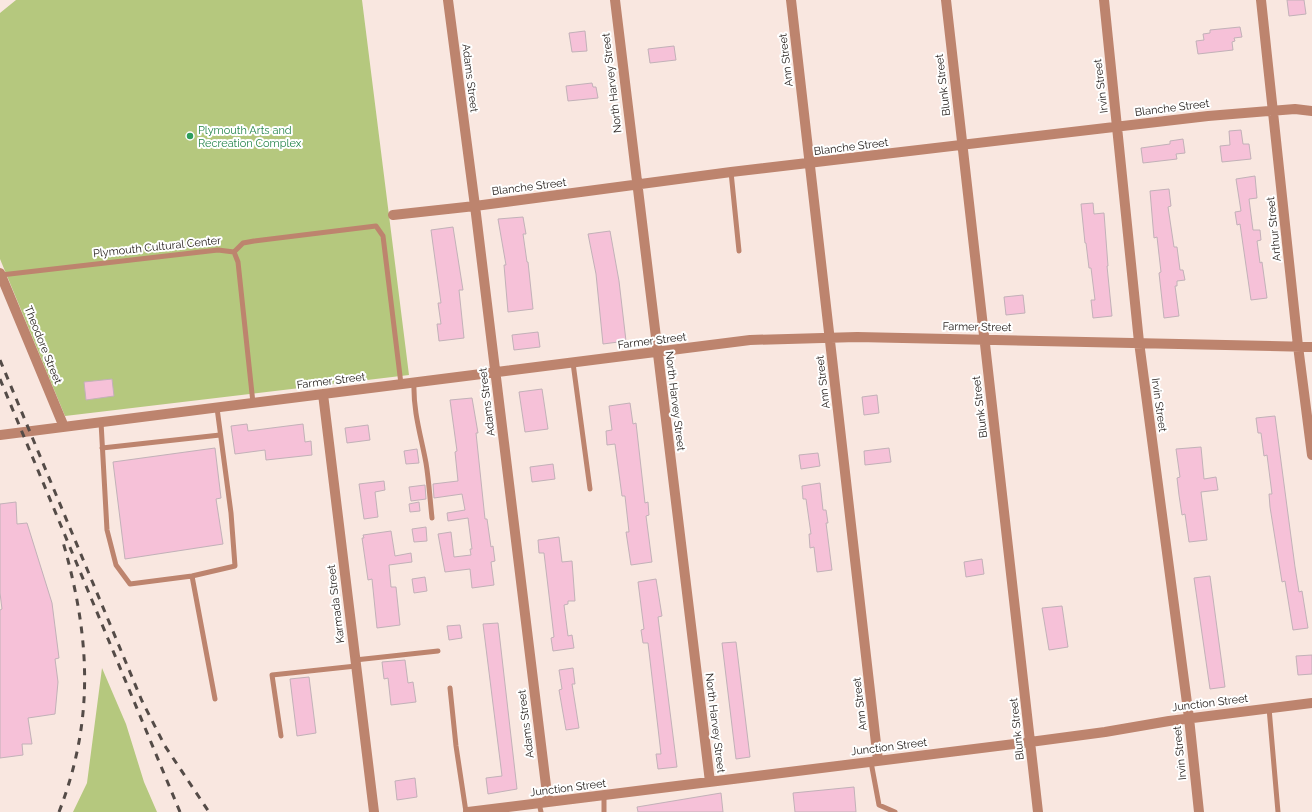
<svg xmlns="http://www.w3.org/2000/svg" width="1312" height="812" font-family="Raleway,sans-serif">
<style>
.green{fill:#b5c87e}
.building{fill:#f6c1d8;stroke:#c2b1b8}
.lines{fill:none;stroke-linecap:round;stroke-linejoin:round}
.service{stroke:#bd846e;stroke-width:5}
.minor{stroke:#bd846e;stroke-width:10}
.rail{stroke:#544b47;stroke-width:3;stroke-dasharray:7 7;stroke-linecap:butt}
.leisure-dot{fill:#2e9e5b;stroke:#fff;stroke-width:1.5}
.labels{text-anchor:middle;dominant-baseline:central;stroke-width:4;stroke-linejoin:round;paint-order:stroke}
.street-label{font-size:11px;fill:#211b18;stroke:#fff}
.leisure-label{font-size:11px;fill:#27864d;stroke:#fff;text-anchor:start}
</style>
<rect width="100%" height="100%" fill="#f9e7e0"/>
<path class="green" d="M 16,0 L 362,0 L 409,375 L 65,416 L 0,259 L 0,13 Z
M 102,668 L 126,724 L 144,782 L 157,812 L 73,812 L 87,783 Z"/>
<path class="building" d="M 1287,0 L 1304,0 L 1306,14 L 1289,16 Z
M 1240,27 L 1242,37 L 1234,38 L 1235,41 L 1232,42 L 1233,50 L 1198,54 L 1196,41 L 1204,40 L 1203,34 L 1210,33 L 1210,30 Z
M 585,31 L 587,51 L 572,52 L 569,33 Z
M 674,46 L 676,60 L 650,63 L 648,49 Z
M 592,83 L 593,87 L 596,87 L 598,98 L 568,101 L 566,86 Z
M 1241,130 L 1243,144 L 1249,144 L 1251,159 L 1222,162 L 1220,146 L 1230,145 L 1229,131 Z
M 1183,139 L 1185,153 L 1176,154 L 1177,159 L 1143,163 L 1141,148 L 1170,144 L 1170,141 Z
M 1255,176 L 1257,198 L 1249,199 L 1253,230 L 1260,230 L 1261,240 L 1257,241 L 1260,263 L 1262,262 L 1267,298 L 1251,300 L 1240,224 L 1237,225 L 1235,212 L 1241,211 L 1236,179 Z
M 1169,189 L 1171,206 L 1168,207 L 1174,247 L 1177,247 L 1180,270 L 1183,270 L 1185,280 L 1177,281 L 1177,286 L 1175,286 L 1179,316 L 1164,318 L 1159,273 L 1161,272 L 1157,237 L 1154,238 L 1150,191 Z
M 1093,203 L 1094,214 L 1104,213 L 1108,266 L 1107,266 L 1112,316 L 1093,318 L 1091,300 L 1095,300 L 1091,268 L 1089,268 L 1086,243 L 1085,243 L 1081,204 Z
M 523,217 L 526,234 L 523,234 L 527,262 L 528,262 L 533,309 L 508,312 L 504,265 L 506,265 L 498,219 Z
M 453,227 L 463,290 L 459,290 L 464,338 L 439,341 L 437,324 L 441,324 L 438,303 L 441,303 L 431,230 Z
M 610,231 L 619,281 L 626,341 L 603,344 L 596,274 L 588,234 Z
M 1023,295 L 1025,313 L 1006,315 L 1004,297 Z
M 538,332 L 540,347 L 514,350 L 512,335 Z
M 112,379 L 114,396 L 86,400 L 84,382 Z
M 542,389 L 548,429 L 525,432 L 519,392 Z
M 877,395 L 879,413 L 864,415 L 862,397 Z
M 472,398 L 478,433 L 476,433 L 485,519 L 487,519 L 491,547 L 493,546 L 495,561 L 491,562 L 494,585 L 472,588 L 470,569 L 445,572 L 438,534 L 451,532 L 454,557 L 471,555 L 470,549 L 472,549 L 468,518 L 448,521 L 447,513 L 465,510 L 462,494 L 434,498 L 433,484 L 458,481 L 455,452 L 457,451 L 450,400 Z
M 630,403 L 633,424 L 636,423 L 645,503 L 648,502 L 649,515 L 646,516 L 652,562 L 631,565 L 626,532 L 629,532 L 625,496 L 622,496 L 615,444 L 607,445 L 606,431 L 612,430 L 609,406 Z
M 1275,416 L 1295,567 L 1299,592 L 1302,591 L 1308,628 L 1293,630 L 1285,581 L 1282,582 L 1270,507 L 1269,494 L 1272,494 L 1267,455 L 1264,456 L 1261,433 L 1258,433 L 1256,418 Z
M 247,424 L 248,431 L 303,424 L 305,442 L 311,441 L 312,455 L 266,460 L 265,450 L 235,454 L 231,426 Z
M 368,425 L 370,440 L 347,443 L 345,428 Z
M 1201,447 L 1204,479 L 1216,477 L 1218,490 L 1201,492 L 1207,540 L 1189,542 L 1185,514 L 1182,515 L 1179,495 L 1177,478 L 1180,477 L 1176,449 Z
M 215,448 L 221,498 L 216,499 L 223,544 L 125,559 L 113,462 Z
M 889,448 L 891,462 L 865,465 L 864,451 Z
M 417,449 L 419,463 L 406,464 L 404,451 Z
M 818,453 L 820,466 L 801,469 L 799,455 Z
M 553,464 L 555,479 L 532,482 L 530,467 Z
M 384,481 L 385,490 L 375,492 L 378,517 L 364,519 L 359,484 Z
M 820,483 L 823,510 L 826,510 L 828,523 L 826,523 L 832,570 L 817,572 L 814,547 L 810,548 L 809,534 L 811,534 L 806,499 L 803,499 L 802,486 Z
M 425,485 L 426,499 L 411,501 L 409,487 Z
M 16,502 L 17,524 L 27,523 L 52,603 L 59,658 L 55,659 L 58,682 L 55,714 L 28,718 L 32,744 L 22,744 L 23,755 L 0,758 L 0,610 L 2,609 L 0,593 L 0,504 Z
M 419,502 L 420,511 L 410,512 L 409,504 Z
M 426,527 L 427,541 L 414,542 L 412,529 Z
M 391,531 L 395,556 L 411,553 L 412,562 L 389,565 L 391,587 L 396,587 L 400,625 L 377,628 L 372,579 L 368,580 L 362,538 L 364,538 L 363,535 Z
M 559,537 L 562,562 L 572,561 L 575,601 L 568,601 L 568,604 L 564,605 L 568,636 L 572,635 L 574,648 L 553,651 L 551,638 L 554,637 L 544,553 L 539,553 L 538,540 Z
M 982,559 L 984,574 L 966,577 L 964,562 Z
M 1210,576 L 1225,687 L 1210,689 L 1194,578 Z
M 425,577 L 427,591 L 414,593 L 412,579 Z
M 656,579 L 662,616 L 658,617 L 677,767 L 658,769 L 656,754 L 661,754 L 658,728 L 648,643 L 643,643 L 641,630 L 644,629 L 638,582 Z
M 1062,606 L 1068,647 L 1049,650 L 1042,608 Z
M 498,623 L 517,789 L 488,794 L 486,778 L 502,776 L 483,624 Z
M 460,625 L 462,638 L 449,640 L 447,626 Z
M 736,642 L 750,757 L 736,759 L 722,643 Z
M 1312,655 L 1312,674 L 1298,675 L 1296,656 Z
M 405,660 L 408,683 L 413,682 L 416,702 L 391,705 L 388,678 L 384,679 L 382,662 Z
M 573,668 L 575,684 L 572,684 L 579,728 L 566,730 L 559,690 L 562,689 L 559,670 Z
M 309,677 L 316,733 L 297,736 L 290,679 Z
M 415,778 L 417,797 L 397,800 L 395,781 Z
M 854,787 L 856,812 L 795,812 L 793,793 Z
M 721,793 L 723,812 L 638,812 L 637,807 Z"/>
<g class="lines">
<path class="service" d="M 731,172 L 739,251
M 234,252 L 243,243 L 254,241 L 376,226 L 383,236 L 401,384
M 1,275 L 218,250 L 234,252 L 238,262 L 253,403
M 573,363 L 590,489
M 414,383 C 413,411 421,436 426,463 C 429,481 430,500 432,518
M 101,422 L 107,530 L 116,565 L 130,584 L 192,576 L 235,566 L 231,513 L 217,408
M 102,448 L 220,435
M 192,576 L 215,699
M 355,660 L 438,651
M 450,688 L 456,746 L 466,812
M 1269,708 L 1278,812
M 281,736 L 272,675 L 356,666
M 871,762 L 879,805 L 895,812
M 604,795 L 604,812
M 539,803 L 541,812"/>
<path class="minor" d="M 448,0 L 475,206 L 548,802
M 615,0 L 710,782
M 791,0 L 878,761
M 946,0 L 1038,812
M 1104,0 L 1139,342 L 1189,718 L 1199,812
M 1261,0 L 1298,346 L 1312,455
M 393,215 L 475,206 L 731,172 L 1208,116 L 1295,109 L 1312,111
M 0,273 L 64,427
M 323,394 L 374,812
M 0,435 L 750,340 L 857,337 L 1312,347
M 468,812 L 1030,742 L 1105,732 L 1169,721 L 1312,703"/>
<path class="rail" d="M 0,360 L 142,701 L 165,746 L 209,812
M 0,379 L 180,812
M 59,812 C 95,719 90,636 63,542"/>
</g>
<circle class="leisure-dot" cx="190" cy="136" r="4"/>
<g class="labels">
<g class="street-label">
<text transform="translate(786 60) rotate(-97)">Ann Street</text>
<text transform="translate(470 78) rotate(83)">Adams Street</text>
<text transform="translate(612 83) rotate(-97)">North Harvey Street</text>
<text transform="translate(943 85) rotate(-97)">Blunk Street</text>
<text transform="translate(1101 86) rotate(-97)">Irvin Street</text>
<text transform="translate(1172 108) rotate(-7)">Blanche Street</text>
<text transform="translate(851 147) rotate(-7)">Blanche Street</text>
<text transform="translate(529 187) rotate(-7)">Blanche Street</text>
<text transform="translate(1274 229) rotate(-96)">Arthur Street</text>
<text transform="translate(157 247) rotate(-6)">Plymouth Cultural Center</text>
<text transform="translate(977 327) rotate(1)">Farmer Street</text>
<text transform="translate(652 341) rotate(-7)">Farmer Street</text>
<text transform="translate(43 345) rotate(68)">Theodore Street</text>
<text transform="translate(331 381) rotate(-7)">Farmer Street</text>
<text transform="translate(823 382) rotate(-97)">Ann Street</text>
<text transform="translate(675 401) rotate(83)">North Harvey Street</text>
<text transform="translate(487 402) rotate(-97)">Adams Street</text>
<text transform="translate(1159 405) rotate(82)">Irvin Street</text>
<text transform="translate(980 407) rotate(-97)">Blunk Street</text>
<text transform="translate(336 604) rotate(-97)">Karmada Street</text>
<text transform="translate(1210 703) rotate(-7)">Junction Street</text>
<text transform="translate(860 704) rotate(-97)">Ann Street</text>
<text transform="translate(715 723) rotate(83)">North Harvey Street</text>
<text transform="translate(526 724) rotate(-97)">Adams Street</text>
<text transform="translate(1017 729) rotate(-96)">Blunk Street</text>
<text transform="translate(889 747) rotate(-7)">Junction Street</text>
<text transform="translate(1180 753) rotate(-96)">Irvin Street</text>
<text transform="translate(568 788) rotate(-7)">Junction Street</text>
</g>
<g class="leisure-label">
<text x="198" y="130">Plymouth Arts and<tspan x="198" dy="13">Recreation Complex</tspan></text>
</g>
</g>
</svg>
